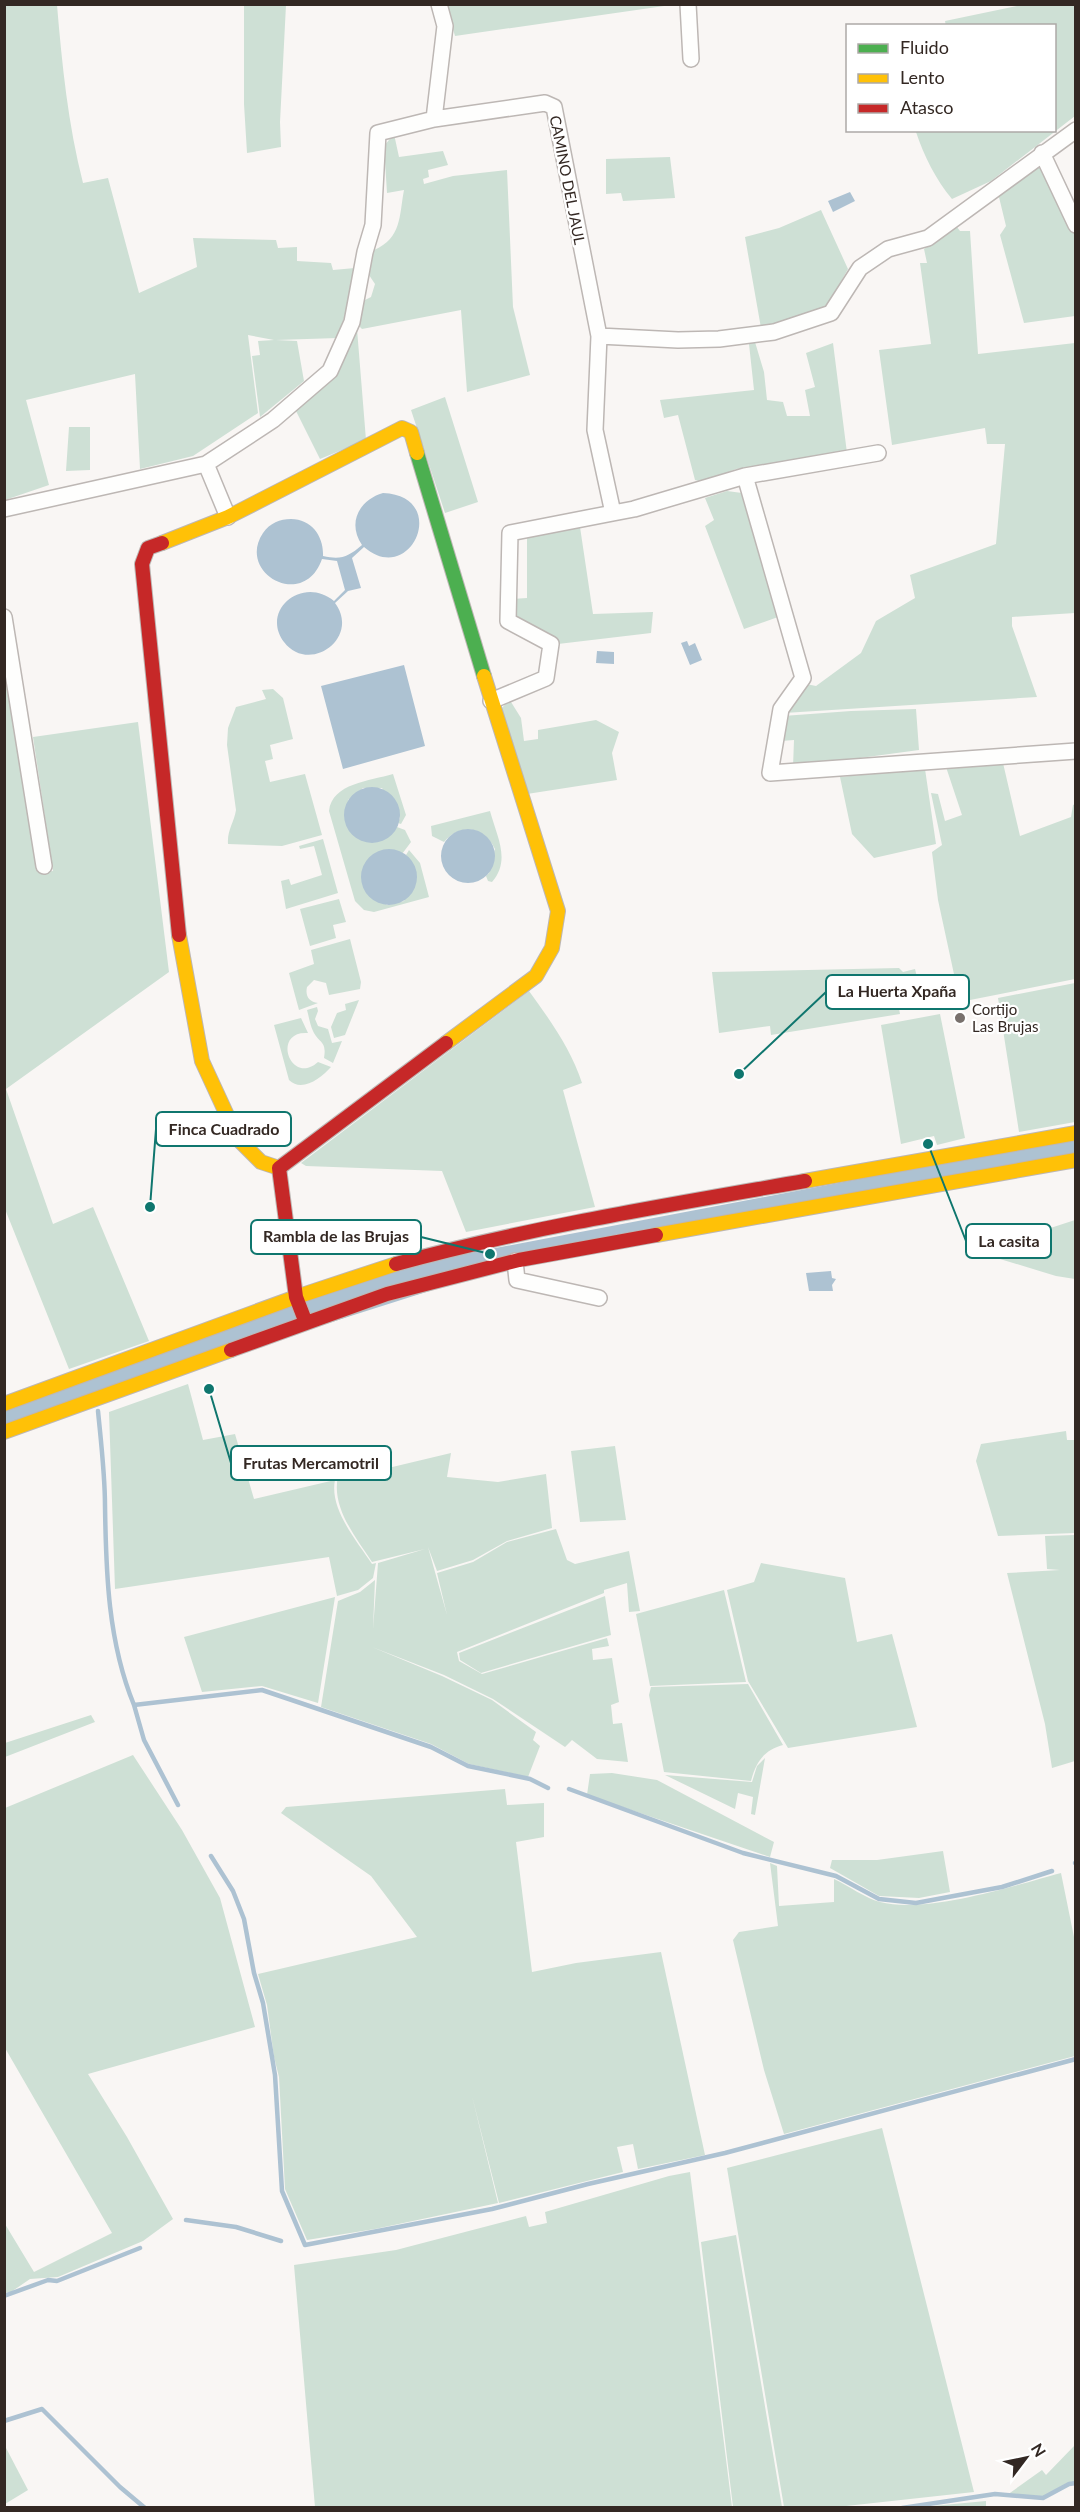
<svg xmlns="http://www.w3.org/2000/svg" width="1080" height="2512" font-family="Lato,sans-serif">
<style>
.green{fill:#cee0d5}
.water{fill:#adc2d2}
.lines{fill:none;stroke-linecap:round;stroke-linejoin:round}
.stream{stroke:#adc2d2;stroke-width:4.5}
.street-casing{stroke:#bdb7b4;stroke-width:18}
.fast-casing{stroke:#bdb7b4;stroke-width:16}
.slow-casing{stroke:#bdb7b4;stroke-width:16}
.jam-casing{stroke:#bdb7b4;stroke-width:16}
.street{stroke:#fefefd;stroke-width:15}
.fast{stroke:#4caf50;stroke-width:14}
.slow{stroke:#ffc107;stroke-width:14}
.jam{stroke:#c62828;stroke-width:14}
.poi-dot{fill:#78706c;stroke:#fff;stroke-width:2}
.labels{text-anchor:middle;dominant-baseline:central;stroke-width:4.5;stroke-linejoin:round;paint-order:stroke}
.street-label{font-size:15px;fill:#332823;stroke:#fff}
.poi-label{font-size:15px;fill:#332823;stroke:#fff;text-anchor:start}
.leader{fill:none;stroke:#0f766e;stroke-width:2}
.callout-dot{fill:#0f766e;stroke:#fff;stroke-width:2}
.callout{fill:#fff;stroke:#0f766e;stroke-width:2}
.callout-label{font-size:16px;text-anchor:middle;font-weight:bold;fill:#332823}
</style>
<rect width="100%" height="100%" fill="#f9f6f4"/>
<path class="green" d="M 4,5 L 57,5 C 62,64 68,125 83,183 L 108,178 L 139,293 L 197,267 L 193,238 L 276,240 L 278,248 L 297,247 L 297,261 L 331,263 L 333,270 L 355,268 L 347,308 L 338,338 L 276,340 L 297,341 L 304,381 L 260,417 L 252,356 L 260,355 L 258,341 L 274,340 L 248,335 L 258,413 L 193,456 L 140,469 L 135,374 L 26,400 L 49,485 L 5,500 Z
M 244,5 L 286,5 L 280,122 L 281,147 L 247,153 L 244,104 Z
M 446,5 L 671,5 L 455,36 Z
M 1021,5 L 1075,5 L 1075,116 L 991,181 L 952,199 C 936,180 924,156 916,132 L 1054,130 L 1054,26 L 946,26 L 945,21 Z
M 394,134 L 399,157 L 443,151 L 448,165 L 428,170 L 429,177 L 423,179 L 424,184 L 453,176 L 507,170 L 513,307 L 530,375 L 467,392 L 461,310 L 362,329 L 358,325 L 363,301 L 371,297 L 375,284 L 369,275 L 374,250 C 402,238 399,216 404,190 L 387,193 L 384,146 Z
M 670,157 L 675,198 L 623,201 L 621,193 L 606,194 L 606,159 Z
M 1040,159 L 1075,235 L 1075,316 L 1024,323 L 1000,235 L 1006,226 L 998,193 Z
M 821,210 L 848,269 L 829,303 L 820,312 L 761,328 L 745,237 L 779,228 Z
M 957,227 L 960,231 L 970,231 L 978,354 L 1075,343 L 1075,613 L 1012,617 L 1012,626 L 1037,697 L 784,713 L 806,684 L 816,686 L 861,653 L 876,621 L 915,598 L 910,575 L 996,544 L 1005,444 L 987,444 L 985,428 L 892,445 L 879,350 L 931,344 L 920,263 L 927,263 L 924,249 Z
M 357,329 L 366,440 L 320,459 L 295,409 L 335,371 Z
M 755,342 L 764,372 L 767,400 L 783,402 L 787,416 L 810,416 L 805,390 L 815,387 L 806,353 L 833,343 L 847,453 L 736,469 L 703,482 L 695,480 L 678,415 L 664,418 L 660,400 L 754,390 L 749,344 Z
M 445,397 L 478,502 L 445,513 L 411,410 Z
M 69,427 L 90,427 L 90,470 L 66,471 Z
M 727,491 L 742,493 L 751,511 L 778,617 L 744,629 L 705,526 L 714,520 L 705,498 Z
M 580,527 L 593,614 L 653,612 L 651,633 L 558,644 L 555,637 L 514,618 L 512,599 L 527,598 L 527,534 Z
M 7,671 L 40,872 L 53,871 L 33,737 L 138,722 L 169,972 L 6,1089 L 53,1224 L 93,1207 L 149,1341 L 69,1369 L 5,1209 L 4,672 Z
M 273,689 L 283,698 L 293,739 L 270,745 L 273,759 L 265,761 L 270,782 L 305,774 L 322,835 L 282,846 L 228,844 C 227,830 234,823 236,810 L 227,745 L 228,728 L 236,707 L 266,699 L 262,690 Z
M 507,702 L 511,702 L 521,718 L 524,741 L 538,739 L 538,730 L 596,720 L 619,732 L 612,753 L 617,780 L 527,794 L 502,708 Z
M 916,709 L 919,750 L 793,767 L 794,740 L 781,741 L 783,716 L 851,711 Z
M 1003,763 L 1020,836 L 1071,817 L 1073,805 L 1075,804 L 1075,979 L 960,1002 L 938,900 L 932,852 L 942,845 L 931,793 L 938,794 L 945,821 L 962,815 L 946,767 Z
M 925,769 L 936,844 L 874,858 L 852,834 L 840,777 Z
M 393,774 L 406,815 L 401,824 L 398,823 L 400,818 L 382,788 L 363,788 L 348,800 L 385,839 L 397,827 L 405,830 L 411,842 L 402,854 L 397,851 L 365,864 L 362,883 L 387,905 L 404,901 C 415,882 423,875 406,855 L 409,850 L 420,863 L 429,897 L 374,912 L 364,910 L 355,901 L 329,811 C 332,783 370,781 393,774 Z
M 490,811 C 497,837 511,860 492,882 L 488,881 L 486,876 L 489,873 L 495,849 C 484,826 460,823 444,842 L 432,836 L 431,826 Z
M 323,839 L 338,893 L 286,909 L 281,881 L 289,879 L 291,885 L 322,875 L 314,846 L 300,849 L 299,846 Z
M 339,899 L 346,922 L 333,925 L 336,938 L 310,946 L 300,909 Z
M 350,939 L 361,982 L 360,989 L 329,995 L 326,983 L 314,980 L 307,987 C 305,996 309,1002 318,1003 L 299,1010 L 289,973 L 314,964 L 311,950 Z
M 899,968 L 903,972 L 915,969 L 919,985 L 895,989 L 900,1014 L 771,1035 L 770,1026 L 719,1033 L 712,972 Z
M 1075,983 L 1075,1122 L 1019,1132 L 998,998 Z
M 529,991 C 550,1020 571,1049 582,1083 L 563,1090 L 595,1207 L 466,1232 L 442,1171 L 306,1166 L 301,1163 Z
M 359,1000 L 345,1035 L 334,1038 L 331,1027 L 337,1013 L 346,1010 L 345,1004 Z
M 317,1007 L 318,1011 L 315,1019 L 318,1026 L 328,1029 L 332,1043 L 342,1041 L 333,1063 L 324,1058 C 327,1040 319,1044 313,1031 C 310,1025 309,1017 307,1010 Z
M 940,1014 L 965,1138 L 937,1145 L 934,1136 L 901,1144 L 881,1025 Z
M 301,1018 L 308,1033 C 271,1030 290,1087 318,1062 L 331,1067 C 321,1078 302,1093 289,1080 L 274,1025 Z
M 1075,1220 L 1075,1279 L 1056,1276 L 977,1252 Z
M 188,1384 L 203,1440 L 235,1434 L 254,1499 L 335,1480 C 329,1509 357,1541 372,1564 L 376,1563 L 373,1578 L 358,1590 L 337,1596 L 329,1557 L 115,1589 L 109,1412 Z
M 1066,1431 L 1067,1440 L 1075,1440 L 1075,1533 L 998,1536 L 976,1461 L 981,1444 Z
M 615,1446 L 626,1520 L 580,1522 L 571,1451 Z
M 451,1453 L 447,1477 L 498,1482 L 546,1474 L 552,1528 L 507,1541 L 473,1560 L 437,1571 L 428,1547 L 447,1615 L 437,1573 L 473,1562 L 507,1542 L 556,1529 L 567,1560 L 575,1564 L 629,1551 L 640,1611 L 629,1612 L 627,1583 L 604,1590 L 604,1593 L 457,1652 L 459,1661 L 482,1674 L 607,1638 L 609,1646 L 592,1649 L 593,1660 L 612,1658 L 619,1702 L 611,1705 L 613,1724 L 622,1723 L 628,1762 L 597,1759 L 572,1740 L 565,1747 L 493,1699 L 444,1675 L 372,1647 L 442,1676 L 492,1700 L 536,1732 L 533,1740 L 540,1746 L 528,1777 L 469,1764 L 431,1744 L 321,1707 L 338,1601 L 360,1592 L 375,1580 L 373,1629 L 378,1563 L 425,1549 L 372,1562 C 356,1537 331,1508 338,1476 L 384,1469 Z
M 1075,1535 L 1075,1761 L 1052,1768 L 1045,1724 L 1007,1573 L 1060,1570 L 1047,1569 L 1045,1536 Z
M 761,1563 L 845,1578 L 857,1642 L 892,1634 L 917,1727 L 788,1748 L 748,1681 L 727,1590 L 754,1582 Z
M 724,1590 L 746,1682 L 650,1686 L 636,1614 Z
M 605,1596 L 611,1635 L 481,1673 L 460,1660 L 459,1653 Z
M 335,1597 L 318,1703 L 262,1686 L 202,1692 L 184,1637 Z
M 748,1684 L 783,1745 C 764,1750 756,1762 751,1781 L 664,1772 L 649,1695 L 651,1687 Z
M 91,1715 L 95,1722 L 5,1757 L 5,1743 Z
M 133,1755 L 182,1830 L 220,1898 L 255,2027 L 88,2074 L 127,2137 L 173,2219 L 143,2241 L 58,2277 L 30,2279 L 11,2292 L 5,2293 L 5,2224 L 34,2272 L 112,2233 L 5,2048 L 5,1808 Z
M 765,1758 L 755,1815 L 751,1814 L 753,1797 L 738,1793 L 735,1809 L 665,1775 L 752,1782 L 757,1766 Z
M 612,1773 L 657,1780 L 774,1842 L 770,1857 L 587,1795 L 590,1774 Z
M 505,1789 L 507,1805 L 544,1803 L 544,1837 L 516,1842 L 532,1972 L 576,1963 L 661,1952 L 705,2155 L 638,2169 L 633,2144 L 617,2147 L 623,2172 L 499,2203 L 472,2096 L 498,2203 L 375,2229 L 307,2240 L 285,2189 L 279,2077 L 274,2057 L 267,2005 L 258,1974 L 417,1937 L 371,1876 L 281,1813 L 286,1807 Z
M 943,1851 L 950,1892 L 919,1898 L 879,1896 L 830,1868 L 832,1860 L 877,1860 Z
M 770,1863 L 777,1866 L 779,1906 L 834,1902 L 834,1879 C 849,1886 865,1898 880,1902 C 927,1914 1013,1886 1061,1873 L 1075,1942 L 1075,2056 L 784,2134 L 764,2070 L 733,1940 L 739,1932 L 778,1926 Z
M 882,2128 L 974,2492 L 837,2507 L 784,2507 L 727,2168 Z
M 690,2172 L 732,2507 L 315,2507 L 294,2265 L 396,2250 L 526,2216 L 529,2227 L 547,2223 L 545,2212 L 669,2176 Z
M 736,2235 L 782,2507 L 733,2507 L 701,2242 Z
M 1075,2445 L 1075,2482 L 1067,2483 L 1042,2497 L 1031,2495 L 1007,2495 L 1042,2470 L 1046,2475 Z
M 5,2446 L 28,2490 L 5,2504 L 4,2504 Z
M 986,2501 L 986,2507 L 922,2507 Z"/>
<path class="water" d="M 850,192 L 855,201 L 833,212 L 828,201 Z
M 383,493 C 451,496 411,588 364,547 L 352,558 L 361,588 L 348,591 L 335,603 C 361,638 309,675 284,642 C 260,610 303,575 334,601 L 345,590 L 337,561 L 322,559 C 304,611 236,573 263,533 C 270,523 280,519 291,519 C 312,519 324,537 323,556 C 341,560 348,557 362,545 C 347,523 359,500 383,493 Z
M 687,641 L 689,646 L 695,643 L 702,660 L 690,665 L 681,643 Z
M 597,651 L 614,652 L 614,664 L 596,663 Z
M 404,665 L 425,746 L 343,769 L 321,686 Z
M344 815a28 28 0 1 1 56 0a28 28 0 1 1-56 0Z
M441 856a27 27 0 1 1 54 0a27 27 0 1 1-54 0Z
M361 877a28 28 0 1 1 56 0a28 28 0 1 1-56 0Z
M 1075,1138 L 1075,1154 L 577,1244 L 5,1426 L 5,1409 L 406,1265 Z
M 831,1271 L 832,1278 L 836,1279 L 832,1285 L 833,1291 L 809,1291 L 806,1273 Z"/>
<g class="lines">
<path class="stream" d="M 98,1411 C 101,1442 105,1475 105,1506 C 106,1573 108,1642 134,1705 L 262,1690 L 431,1747 L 468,1766 L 530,1779 L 548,1788
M 134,1705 L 144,1740 L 178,1805
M 569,1789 L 743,1853 L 836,1876 L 879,1899 L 916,1903 L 1002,1887 L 1052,1871
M 211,1856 L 233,1891 L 244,1919 L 254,1973 L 263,2003 L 275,2075 L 282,2191 L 305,2245 L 492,2209 L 588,2184 L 725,2153 L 1076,2059
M 1075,1863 L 1076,1863
M 186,2220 L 236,2227 L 281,2241
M 4,2296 L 48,2280 L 57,2281 L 140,2248
M 4,2421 L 42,2409 L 120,2487 L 145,2508
M 902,2508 L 995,2494 L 1043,2498 L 1069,2484 L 1076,2483"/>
<g class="street-casing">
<path id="street" d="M 688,4 L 691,59
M 434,119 L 545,103 L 554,107 L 599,336 L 595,430 L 613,513 L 510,533 L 508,621 L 551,644 L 546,678 L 491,701
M 1042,153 L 1076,225
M 599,336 L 678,340 L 719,339 L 774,332 L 831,313 L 860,268 L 888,249 L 928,238 L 1076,130
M 745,476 L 803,678 L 781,709 L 770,773 L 1076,751
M 4,509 L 206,464
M 613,513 L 634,509 L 745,476 L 878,453
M 228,517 L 206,464 L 273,420 L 330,371 L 352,322 L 365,252 L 373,225 L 378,133 L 434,119 L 445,26 L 439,4
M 4,617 L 44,866
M 515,1261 L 517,1280 L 599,1298"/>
</g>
<g class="fast-casing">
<path id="fast" d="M 417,453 L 484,676"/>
</g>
<g class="slow-casing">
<path id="slow" d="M 162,543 L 228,517 L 402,428 L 411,432 L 417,453
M 179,935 L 202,1061 L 238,1139 L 261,1162 L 279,1168
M 446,1043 L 536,976 L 552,948 L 558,911 L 484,676
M 805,1181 L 1076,1133
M 656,1235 L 1076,1160
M 4,1404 L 296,1297 L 396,1264
M 4,1432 L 231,1350"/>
</g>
<g class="jam-casing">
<path id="jam" d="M 162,543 L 148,548 L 142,564 L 179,935
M 396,1264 C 531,1227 668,1205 805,1181
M 306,1323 L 296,1297 L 279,1168 L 446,1043
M 231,1350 L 387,1294 L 519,1260 L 656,1235"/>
</g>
<use href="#street" class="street"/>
<use href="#fast" class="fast"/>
<use href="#slow" class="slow"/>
<use href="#jam" class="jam"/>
</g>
<circle class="poi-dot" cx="960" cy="1018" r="6"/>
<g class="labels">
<g class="street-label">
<text transform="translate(568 180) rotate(79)">CAMINO DEL JAUL</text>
</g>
<g class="poi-label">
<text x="972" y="1009">Cortijo<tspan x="972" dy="17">Las Brujas</tspan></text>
</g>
</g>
<path class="leader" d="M739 1074L826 992M150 1207L156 1129M490 1254L421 1237M928 1144L966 1241M209 1389L231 1463"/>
<g class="callout-dot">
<circle cx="739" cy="1074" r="6"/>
<circle cx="150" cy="1207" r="6"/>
<circle cx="490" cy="1254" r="6"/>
<circle cx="928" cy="1144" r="6"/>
<circle cx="209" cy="1389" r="6"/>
</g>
<g class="callout">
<rect x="826" y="975" width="143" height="34" rx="6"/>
<rect x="156" y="1112" width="135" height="34" rx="6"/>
<rect x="251" y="1220" width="170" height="34" rx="6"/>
<rect x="966" y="1224" width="85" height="34" rx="6"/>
<rect x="231" y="1446" width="160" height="34" rx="6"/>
</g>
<g class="callout-label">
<text x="897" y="997">La Huerta Xpaña</text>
<text x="224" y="1135">Finca Cuadrado</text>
<text x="336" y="1242">Rambla de las Brujas</text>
<text x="1009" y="1247">La casita</text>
<text x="311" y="1469">Frutas Mercamotril</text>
</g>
<rect width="1080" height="2512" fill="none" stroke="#332823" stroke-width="12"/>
<rect x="846" y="24" width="210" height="108" fill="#ffffff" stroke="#ada9a7" stroke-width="1.5"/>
<rect x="858" y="44" width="30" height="9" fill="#4caf50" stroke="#ada9a7" stroke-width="1.5"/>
<text x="900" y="54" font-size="18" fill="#332823">Fluido</text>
<rect x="858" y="74" width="30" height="9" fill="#ffc107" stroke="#ada9a7" stroke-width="1.5"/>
<text x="900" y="84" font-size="18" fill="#332823">Lento</text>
<rect x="858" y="104" width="30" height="9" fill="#c62828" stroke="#ada9a7" stroke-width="1.5"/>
<text x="900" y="114" font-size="18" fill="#332823">Atasco</text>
<g transform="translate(1026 2458) rotate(58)" stroke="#ffffff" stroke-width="4.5" paint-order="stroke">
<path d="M0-4.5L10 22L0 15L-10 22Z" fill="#332823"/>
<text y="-9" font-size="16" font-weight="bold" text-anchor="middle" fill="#332823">N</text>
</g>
</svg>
